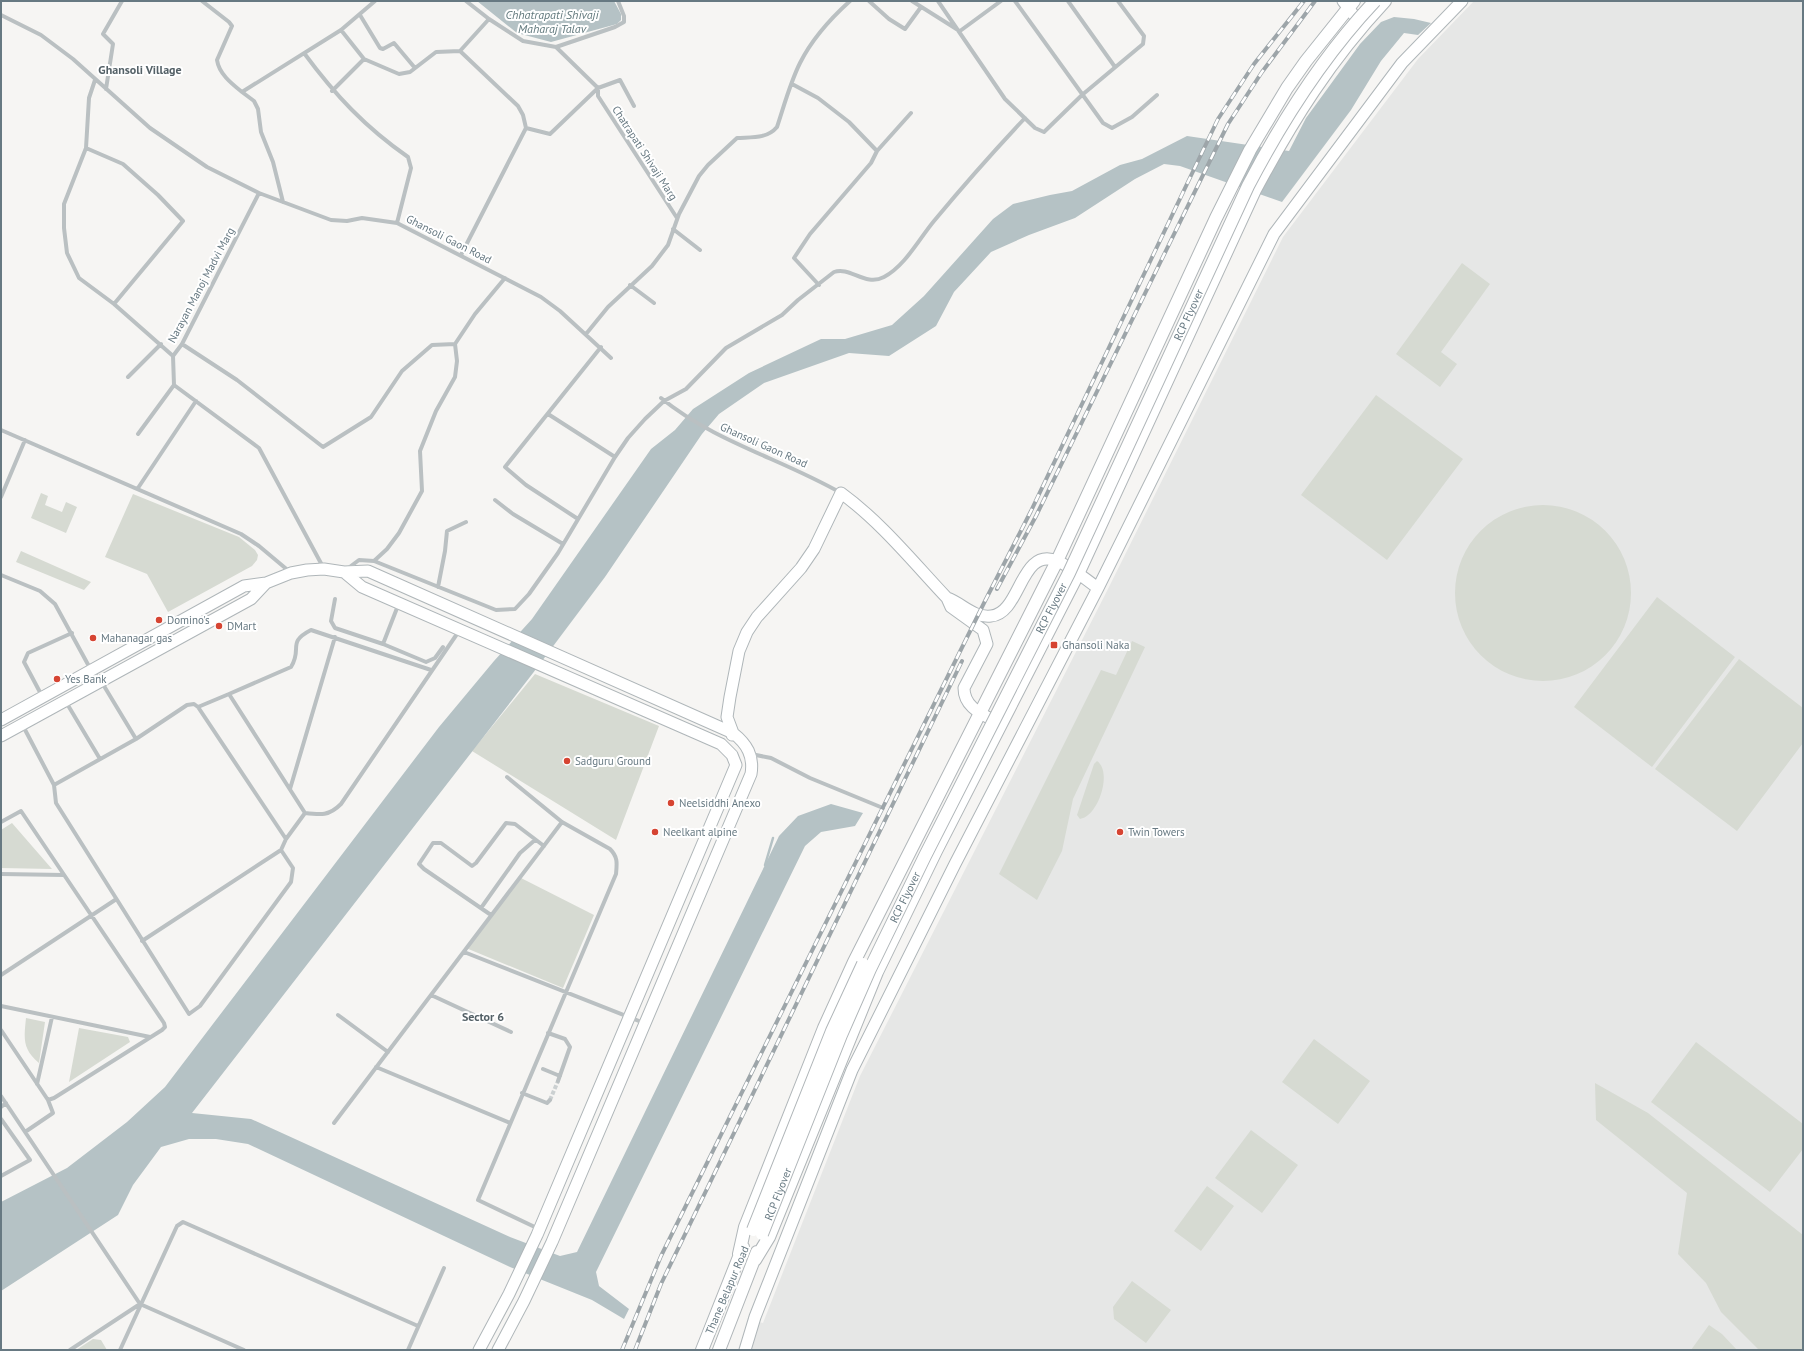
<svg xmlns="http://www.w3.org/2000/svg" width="1804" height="1351" font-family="'PT Sans',sans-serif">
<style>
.built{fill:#e6e7e6}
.green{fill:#d6dad2}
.water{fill:#b5c2c5}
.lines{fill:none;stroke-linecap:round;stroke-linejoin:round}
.stream{stroke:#b5c2c5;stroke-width:2.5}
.street-tunnel{stroke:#cbd0d1;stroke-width:4;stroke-dasharray:4 2;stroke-linecap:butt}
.secondary-casing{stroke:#afb6b9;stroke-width:13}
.primary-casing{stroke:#b0b6b9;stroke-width:14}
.street{stroke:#bac0c2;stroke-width:4}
.secondary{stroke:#fff;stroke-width:11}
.primary{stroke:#fff;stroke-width:12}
.rail-casing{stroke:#9da5a9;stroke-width:4}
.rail{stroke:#fff;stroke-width:2.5;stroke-dasharray:8;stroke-linecap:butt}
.primary-bridge-casing{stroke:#b0b6b9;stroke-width:14;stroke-linecap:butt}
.primary-bridge{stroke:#fff;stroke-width:12}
.poi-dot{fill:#d64432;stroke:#fff;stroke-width:1.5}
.labels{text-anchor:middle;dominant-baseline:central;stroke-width:4;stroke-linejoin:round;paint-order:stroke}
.street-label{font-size:11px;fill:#677982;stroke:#fff}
.poi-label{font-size:11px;fill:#677982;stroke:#fff;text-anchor:start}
.water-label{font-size:12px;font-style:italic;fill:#637a7e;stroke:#fff}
.neighbourhood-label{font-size:12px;font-weight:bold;fill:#546167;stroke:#fff}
</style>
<rect width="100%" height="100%" fill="#f6f5f3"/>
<path class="built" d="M 1474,1 L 1803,1 L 1803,1350 L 750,1350 L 759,1322 L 763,1323 L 860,1076 L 1109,587 L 1283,237 L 1418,59 Z"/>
<path class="green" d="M 1462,263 L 1490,284 L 1441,352 L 1457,364 L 1440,387 L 1396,354 Z
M 1376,395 L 1463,459 L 1387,560 L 1301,495 Z
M 41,493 L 48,496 L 45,505 L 62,512 L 66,502 L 77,507 L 66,533 L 31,518 Z
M 133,494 L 239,537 L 255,550 L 258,555 L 257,560 L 252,566 L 168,612 L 147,574 L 105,557 Z
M1455 593a88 88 0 1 1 176 0a88 88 0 1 1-176 0Z
M 21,551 L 91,582 L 84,590 L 16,562 Z
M 1657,597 L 1735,657 L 1652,767 L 1574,707 Z
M 1132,641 L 1145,647 L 1073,799 L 1062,851 L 1037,900 L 999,874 L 1101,670 L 1116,675 Z
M 1739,659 L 1803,708 L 1803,743 L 1737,831 L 1655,769 Z
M 535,674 L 659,726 L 616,840 L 472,751 Z
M 1097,761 C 1113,772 1098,817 1080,819 L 1077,815 L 1094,764 Z
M 12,823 L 52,869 L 1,868 L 1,830 Z
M 519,877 L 594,915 L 563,988 L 466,948 Z
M 26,1018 L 45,1022 L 39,1063 C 22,1049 24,1038 26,1018 Z
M 79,1028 L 128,1037 L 130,1042 L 69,1082 Z
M 1314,1039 L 1370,1081 L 1338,1124 L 1282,1082 Z
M 1696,1042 L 1803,1124 L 1803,1149 L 1770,1192 L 1651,1102 Z
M 1595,1083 L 1648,1113 L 1803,1235 L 1803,1350 L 1759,1350 L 1721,1312 L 1706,1283 L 1678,1254 L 1687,1193 L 1596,1120 Z
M 1251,1130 L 1298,1165 L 1262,1213 L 1215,1178 Z
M 1207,1186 L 1234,1206 L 1201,1251 L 1174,1231 Z
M 1132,1281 L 1171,1310 L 1146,1343 L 1114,1319 L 1113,1307 Z
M 1709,1325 L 1722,1334 L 1737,1350 L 1691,1350 Z
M 93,1339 L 101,1340 L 107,1350 L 76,1350 Z"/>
<path class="water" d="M 477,1 L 614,1 L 621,14 L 621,20 L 617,24 L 551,42 L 517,33 Z
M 1394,17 L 1414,19 L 1431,23 L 1418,35 L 1404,33 L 1381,61 L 1351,110 L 1282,202 L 1180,166 L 1164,164 L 1135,179 L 1075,218 L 1029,235 L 991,252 L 954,292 L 936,326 L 889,356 L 849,353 L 764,383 L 719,414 L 702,434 L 605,577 L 533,673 L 192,1113 L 251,1119 L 510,1237 L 560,1256 L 577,1252 L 779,836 L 798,816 L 831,804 L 863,813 L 855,826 L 821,832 L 805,846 L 596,1272 L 599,1286 L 629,1309 L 624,1319 L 592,1300 L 510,1267 L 248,1144 L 216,1139 L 189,1139 L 161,1147 L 133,1185 L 118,1215 L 1,1291 L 1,1202 L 67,1168 L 127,1122 L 165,1087 L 439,727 L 494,661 L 532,619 L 651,449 L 675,430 L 693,409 L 749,373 L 821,339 L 845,339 L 892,325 L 924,296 L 993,219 L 1013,204 L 1050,195 L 1072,191 L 1120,165 L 1142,159 L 1187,136 L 1289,151 L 1306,118 L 1360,44 L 1381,22 Z"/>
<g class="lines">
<path class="stream" d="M 765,865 L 773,838"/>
<path class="street-tunnel" d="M 550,1100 L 558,1081"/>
<g class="secondary-casing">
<path id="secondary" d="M 1343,1 L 1362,26
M 344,572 L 362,587 L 721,744 L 732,755 L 736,765 L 537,1235 L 509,1294 L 479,1350
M 947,598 C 962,603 973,618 991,616 C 1021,614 1020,546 1057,561 C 1072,567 1085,579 1098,588
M 1,720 L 244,586 L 266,583 L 291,573 L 307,570 L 324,569 L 344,572 L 368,571 L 733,733 C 747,744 754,756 751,774 L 552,1242 L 524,1301 L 498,1350
M 732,735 L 733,733 L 727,717 L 730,697 L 739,651 L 747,632 L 757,617 L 801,568 L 814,549 L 841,493 C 881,522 913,562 947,598 L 951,607 L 983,630 L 987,644 L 964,688 C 964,709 985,715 1000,724
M 1,736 L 251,599 L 266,583
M 745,1350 L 755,1317 L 852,1070 L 955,864 L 1098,588 L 1274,234 L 1402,63 L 1462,1"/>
</g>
<g class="primary-casing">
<path id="primary" d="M 739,1254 L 745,1227 L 824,1028 L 854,962 L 1057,561 L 1216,218 L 1250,150 L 1287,88 L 1306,61 L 1354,1
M 755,1260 L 769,1237 L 877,972 L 936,851 L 1078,574 L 1255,190 C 1293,119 1330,60 1385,1
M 702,1350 L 743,1247
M 719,1350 L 757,1252"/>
</g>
<path class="street" d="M 202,1 L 229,22 L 232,26 L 217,60 C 219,74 232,84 242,92
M 466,1 L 489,19 L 523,41 L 556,47 L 598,88 L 620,80 L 634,106
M 869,1 L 889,19 L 905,29 L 921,7
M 912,1 L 958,30
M 938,1 L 1005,99 L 1035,128 L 1044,132 L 1082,95 L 1143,44 L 1144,36 L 1118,1
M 1015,1 L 1103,123 L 1112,128 L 1132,117 L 1157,95
M 1068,1 L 1115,67
M 1,15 L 41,35 L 73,59 L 150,128 L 207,167 L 259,193 L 331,220 L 347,221 L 362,218 L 397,223 L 541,297 L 560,311 L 611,358
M 360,15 L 380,48 L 383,49 L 394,43 L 415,68
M 341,30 L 364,59 L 399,74 L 410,72 L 436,52 L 460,51 L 518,106 L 523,115 L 526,128 L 461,255
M 960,31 L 1001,1
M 556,47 L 615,27 L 624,22 L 624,16 L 618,1
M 460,51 L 489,19
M 304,53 C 335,95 365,127 408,157 L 411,168 L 397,223
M 95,80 L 89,98 L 86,148 L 64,204 L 64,228 L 67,253 L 79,278 L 114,304 L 173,356
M 792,84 L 818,98 L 849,122 L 877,151 L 871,163 L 810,234 L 794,258 L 819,285
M 106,89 L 113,44 L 103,34 L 122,1
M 332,91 L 364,59
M 526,128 L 550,134 L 598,88 L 598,96 L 677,218
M 86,148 L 123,164 L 158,195 L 183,221 L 114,304
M 877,151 L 911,113
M 259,193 L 182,344 L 173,356 L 174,385 L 259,448 L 323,567
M 283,202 L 273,162 L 261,132 L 258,109 L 254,101 L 242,92 L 341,30 L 375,1
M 673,229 L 700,250
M 630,285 L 654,303
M 586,334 L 608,307 L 652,266 L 668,245 L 679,214 L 699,176 L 708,165 L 737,138 C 752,137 767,139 777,127 C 784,106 790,83 800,63 C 812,39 830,19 850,1
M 182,344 L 237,380 L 323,447 L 371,417 L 402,371 L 432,345 L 455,344 L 475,314 L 505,278
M 128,377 L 161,344
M 661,398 C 715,442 782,459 841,493
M 548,414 L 615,457
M 1,430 L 241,534 L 259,546 L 290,572
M 138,434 L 174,385
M 138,488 L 196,401
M 1,497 L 25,440
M 495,500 L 513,514 L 563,544
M 578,519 L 526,485 L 505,467 L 601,347
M 374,561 L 387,549 L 399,533 L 422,491 L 420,451 L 436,411 L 455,377 L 457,361 L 455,344
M 347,569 L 359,560 L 374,561 L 496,610 L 515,609 L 529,594 L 558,553 L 615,457 L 628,438 L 645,419 L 664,401 L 686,389 L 726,348 L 782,315 L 798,300 L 834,272 C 850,266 865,287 884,277 C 905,266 919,239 934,221 C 963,186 994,151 1025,118
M 1,575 L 40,591 L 55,604 L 91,670 L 101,681 L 136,739
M 438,587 L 445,551 L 447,531 L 466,522
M 335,599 L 331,621 L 335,628 L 383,644 L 399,603
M 383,644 L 426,662 L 435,658 L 443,647
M 229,694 L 291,667 C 303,648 286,643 311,630 L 431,670
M 42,696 L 24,662 L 28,653 L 72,633
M 66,702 L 100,759
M 198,707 L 229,694 L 305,813
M 22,724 L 54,785 L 56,803 L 189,1014 L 200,1006 L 291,882 L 293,868 L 281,850
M 751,754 L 771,758 L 810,778 L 883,808
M 507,777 L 562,822 L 610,849 C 618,857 617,863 616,874 L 478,1200 L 539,1229
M 54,785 L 136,739 L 187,705 L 194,704 L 198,707 L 286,839
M 290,789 L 335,637
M 305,813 C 321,815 329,816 341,804 L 459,631
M 1,822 L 21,811 L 164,1023 L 165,1027 L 162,1030 L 54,1098 L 48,1100 L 1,1030
M 1,874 L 64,875
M 481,908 L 520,853 L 535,840
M 491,915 L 424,869 L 419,864 L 433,843 L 441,843 L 472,866 L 476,863 L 506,823 L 515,824 L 544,846
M 142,941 L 281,850 L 286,839 L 305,813
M 464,952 L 644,1023
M 1,975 L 115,900
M 431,995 L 511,1032
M 1,1006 L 150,1037
M 338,1015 L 388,1052
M 548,1033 L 565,1039 L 570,1047 L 558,1081
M 376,1067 L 510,1123
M 543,1069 L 560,1076
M 37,1084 L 52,1017
M 522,1093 L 547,1103 L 550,1100
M 1,1096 L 140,1304 L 244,1350
M 1,1107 L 6,1103
M 1,1119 L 30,1160 L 1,1176
M 334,1123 L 562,822
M 25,1132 L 53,1113 L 48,1100
M 70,1350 L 140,1304
M 120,1350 L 177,1226 L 183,1222 L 418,1326
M 408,1350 L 444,1268"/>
<use href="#secondary" class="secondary"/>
<use href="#primary" class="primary"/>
<g class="rail-casing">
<path id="rail" d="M 997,589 L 1036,516 L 1228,124 L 1262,72 L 1315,1
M 622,1350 L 661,1256 L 985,601 L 1031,511 L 1218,119 L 1254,64 L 1304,1
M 635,1350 L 661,1284 L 962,661"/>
</g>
<use href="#rail" class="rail"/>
<g class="primary-bridge-casing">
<g id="primary-bridge">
<path d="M 753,1230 L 832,1031 L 863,964"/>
<path id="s1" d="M 762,1234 L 841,1035 L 870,969 L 925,856 L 1069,573 L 1248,186 C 1283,119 1323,56 1375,1"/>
</g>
</g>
<use href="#primary-bridge" class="primary-bridge"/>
</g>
<g class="poi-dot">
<circle cx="159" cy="620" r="4"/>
<circle cx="219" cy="626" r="4"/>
<circle cx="93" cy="638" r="4"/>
<rect x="1050" y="641" width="8" height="8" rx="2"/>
<circle cx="57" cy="679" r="4"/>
<circle cx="567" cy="761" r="4"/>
<circle cx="671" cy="803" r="4"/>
<circle cx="655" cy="832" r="4"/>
<circle cx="1120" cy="832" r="4"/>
</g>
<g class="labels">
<g class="street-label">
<text transform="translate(645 153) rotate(57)">Chatrapati Shivaji Marg</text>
<text transform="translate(449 239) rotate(27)">Ghansoli Gaon Road</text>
<text transform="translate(201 285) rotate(-62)">Narayan Manoj Madvi Marg</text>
<text stroke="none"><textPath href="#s1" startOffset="1014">RCP Flyover</textPath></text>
<text transform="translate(764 445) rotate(24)">Ghansoli Gaon Road</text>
<text stroke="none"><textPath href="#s1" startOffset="690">RCP Flyover</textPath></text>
<text stroke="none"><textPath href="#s1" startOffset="366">RCP Flyover</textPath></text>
<text stroke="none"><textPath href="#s1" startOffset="43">RCP Flyover</textPath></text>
<text transform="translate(727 1290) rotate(-67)">Thane Belapur Road</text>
</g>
<g class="poi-label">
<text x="167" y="620">Domino's</text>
<text x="227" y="626">DMart</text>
<text x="101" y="638">Mahanagar gas</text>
<text x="1062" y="645">Ghansoli Naka</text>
<text x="65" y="679">Yes Bank</text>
<text x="575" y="761">Sadguru Ground</text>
<text x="679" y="803">Neelsiddhi Anexo</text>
<text x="663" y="832">Neelkant alpine</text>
<text x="1128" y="832">Twin Towers</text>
</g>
<g class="water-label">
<text x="552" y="14">Chhatrapati Shivaji<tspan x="552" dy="14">Maharaj Talav</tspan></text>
</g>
<g class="neighbourhood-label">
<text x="140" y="69">Ghansoli Village</text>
<text x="483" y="1016">Sector 6</text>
</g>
</g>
<rect width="1804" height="1351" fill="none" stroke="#677982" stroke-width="4"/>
</svg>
